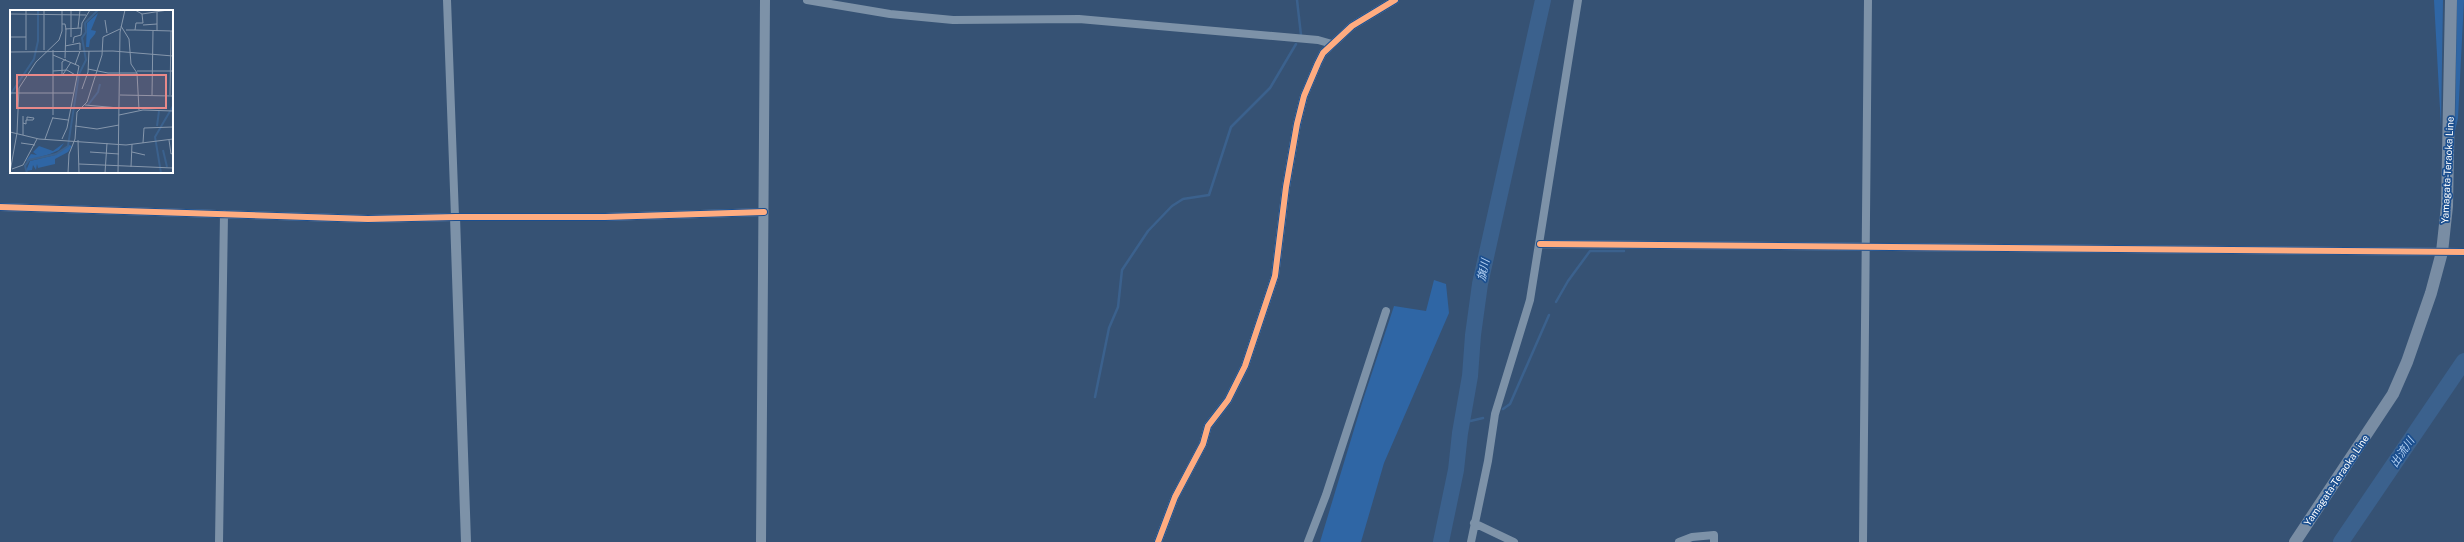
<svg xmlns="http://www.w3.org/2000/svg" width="2464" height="542" font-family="'Public Sans','Noto Sans JP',sans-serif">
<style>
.green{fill:#2f66a5}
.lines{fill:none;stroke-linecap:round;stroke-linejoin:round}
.stream{stroke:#3b618d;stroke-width:2.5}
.river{stroke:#3b618d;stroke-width:16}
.minor{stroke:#7d92a8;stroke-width:8}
.tertiary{stroke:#7d92a8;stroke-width:10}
.secondary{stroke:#798da4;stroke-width:12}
.cycleway-casing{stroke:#1b4f8f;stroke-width:8}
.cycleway{stroke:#ffac80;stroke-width:6}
.labels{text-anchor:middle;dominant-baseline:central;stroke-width:3.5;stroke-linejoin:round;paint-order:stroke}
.street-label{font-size:10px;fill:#fff;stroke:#1b4f8f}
.water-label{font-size:11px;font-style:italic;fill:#b5d3f5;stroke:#1b4f8f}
.inset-river{fill:none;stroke:#3b618d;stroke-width:2}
.inset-road{fill:none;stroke:#8697ac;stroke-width:1}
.view{fill:#e88989;fill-opacity:0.15;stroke:#e88989;stroke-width:2}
.inset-edge{fill:none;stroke:#fff;stroke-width:2}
</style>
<rect width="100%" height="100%" fill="#365274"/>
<path class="green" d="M 2434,0 L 2443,0 L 2441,127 Z
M 2457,0 L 2464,0 L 2458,118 L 2455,131 Z
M 1434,280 L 1446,284 L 1449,313 L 1384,463 L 1361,542 L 1320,542 L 1362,403 L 1394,306 L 1426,311 Z"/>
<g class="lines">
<path class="stream" d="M 1297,0 L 1301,35
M 1556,302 L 1568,281 L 1590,251 L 1624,251
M 1095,397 L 1109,328 L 1118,307 L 1122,270 L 1148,231 L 1172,206 L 1183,199 L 1209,195 L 1231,127 L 1270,88 L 1296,44
M 1503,409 L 1510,404 L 1549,315
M 1462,423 L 1483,418"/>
<path class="river" d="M 1441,542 L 1456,470 L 1460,433 L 1470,376 L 1473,335 L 1480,284 L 1543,0
M 2341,542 L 2464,361"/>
<path class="minor" d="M 447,0 L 455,217
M 807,0 L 890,14 L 953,20 L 1079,19 L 1318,40 L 1332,44
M 0,207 L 368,219 L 455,217 L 605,217 L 764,212
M 1540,244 L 2464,252
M 1474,523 L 1514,542
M 219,542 L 224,214
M 1158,542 L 1175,497 L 1203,444 L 1208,426 L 1228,400 L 1245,366 L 1275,276 L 1286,187 L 1297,124 L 1304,96 L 1318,63 L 1323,53 L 1352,26 L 1395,0
M 1308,542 L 1326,495 L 1386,311
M 1471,542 L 1488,461 L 1495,414 L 1530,300 L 1578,0
M 1679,542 L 1692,537 L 1714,535 L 1714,542
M 1863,542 L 1868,0"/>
<path class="tertiary" d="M 455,217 L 466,542
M 761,542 L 765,0"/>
<path class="secondary" d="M 2295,542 L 2393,394 L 2407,362 L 2431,293 L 2442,252 L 2447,206 L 2451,0"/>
<g class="cycleway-casing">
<path id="cycleway" d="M 0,207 L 368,219 L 455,217 L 605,217 L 764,212
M 1540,244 L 2464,252
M 1158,542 L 1175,497 L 1203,444 L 1208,426 L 1228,400 L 1245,366 L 1275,276 L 1286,187 L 1297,124 L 1304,96 L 1318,63 L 1323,53 L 1352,26 L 1395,0"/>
</g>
<use href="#cycleway" class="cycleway"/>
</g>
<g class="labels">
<g class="street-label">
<text transform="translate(2447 170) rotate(-87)">Yamagata-Teraoka Line</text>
<text transform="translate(2336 480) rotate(-56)">Yamagata-Teraoka Line</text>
</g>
<g class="water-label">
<text transform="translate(1483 270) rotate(-78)">旗川</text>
<text transform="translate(2402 452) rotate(-56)">出流川</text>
</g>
</g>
<g transform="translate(10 10)">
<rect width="163" height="163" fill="#365274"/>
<path d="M 88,3 L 81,20 L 86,21 L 85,24 L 80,30 L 79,37 L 76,37 L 77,13 ZM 54,133 L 49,140 L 40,144 L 16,151 L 21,144 L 27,145 L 23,142 L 29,136 L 43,141 ZM 59,135 L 62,136 L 58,142 L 45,149 L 45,154 L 28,158 L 27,154 L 26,160 L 23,155 L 22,160 L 16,161 L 20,151 L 45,145 Z" fill="#2f66a5"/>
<path class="inset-river" d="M 0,85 L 24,49 L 28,31 L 28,0M 78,95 L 88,82 L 90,74M 147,116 L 149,101M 153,140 L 157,157M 17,163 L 15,156 L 19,150 L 46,144 L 58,136 L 69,64 L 76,50 L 72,28 L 76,22 L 75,13 L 88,0M 151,163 L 145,127 L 163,96"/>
<path class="inset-road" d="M 125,0 L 132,4 L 158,0M 0,4 L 76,5M 95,10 L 97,23M 52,14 L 55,14 L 56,19 L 55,48M 133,15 L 147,14M 111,16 L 119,29 L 121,54 L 127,63 L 129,100M 68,18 L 70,0M 55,19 L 71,18M 116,20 L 125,20 L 126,13 L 133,13 L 132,4M 125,20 L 163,21M 147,21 L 147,2M 0,27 L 16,27M 61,27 L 61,0M 63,33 L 64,27 L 71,25 L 72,13 L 80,0M 55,36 L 70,33 L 70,40M 16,40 L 16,0M 34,40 L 34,0M 0,42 L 103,41 L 163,46M 43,45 L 69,56 L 57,118 L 52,129M 65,55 L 70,41M 78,59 L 98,63 L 127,63M 43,61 L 57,60 L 67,66M 127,61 L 163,61M 52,66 L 52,52 L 56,49M 52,66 L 61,52M 72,79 L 78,62 L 79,41M 0,83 L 63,83M 110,85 L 163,86M 142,85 L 143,21M 160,85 L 161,21M 75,95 L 109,98M 43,105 L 43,40M 109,105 L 133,100 L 163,101M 13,106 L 13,125M 43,108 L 58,110M 13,113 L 16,114 L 16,110 L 23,110 L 24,108 L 17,107 L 17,110M 65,116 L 87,119 L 109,115M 0,122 L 29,129 L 116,135 L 163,129M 7,123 L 9,78 L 26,52 L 49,30 L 52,21 L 52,0M 35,129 L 43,107M 65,129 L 67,102 L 77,92 L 92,45 L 93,27 L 110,19M 68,130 L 69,163M 159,130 L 161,144 L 163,143M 11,133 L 25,135M 133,133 L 134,118 L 163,117M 80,142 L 109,144M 122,142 L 135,145M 69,154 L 163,158M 121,157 L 122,134M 2,159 L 13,155 L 27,129M 0,162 L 7,123M 58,163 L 59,144 L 65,129M 95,163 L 97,133M 108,163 L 110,22 L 115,0"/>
<path class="view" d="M 7,65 L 156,65 L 156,98 L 7,98 Z"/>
<rect width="163" height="163" class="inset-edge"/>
</g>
</svg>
